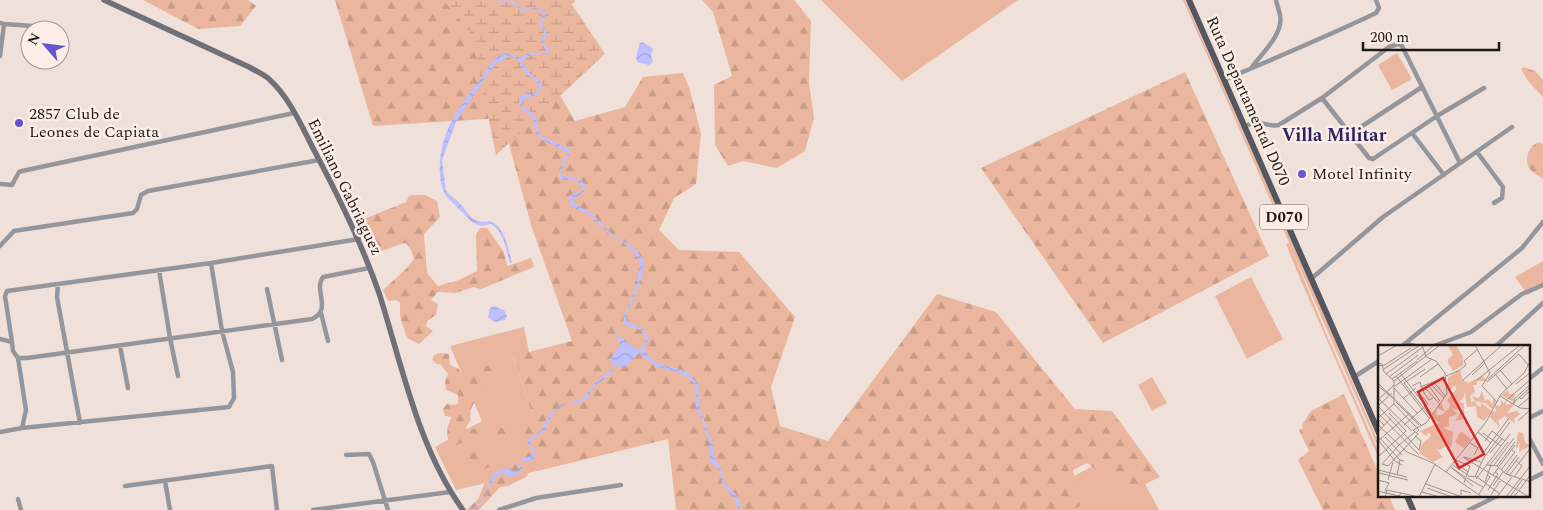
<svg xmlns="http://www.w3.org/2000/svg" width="1543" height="510" font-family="Spectral,serif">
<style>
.green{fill:#ebb69e}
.forest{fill:url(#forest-firs)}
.wetland{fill:url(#wetland-marsh)}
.water{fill:url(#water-waves)}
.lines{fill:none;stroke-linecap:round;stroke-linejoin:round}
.street{stroke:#95969b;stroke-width:4.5}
.secondary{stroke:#707078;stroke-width:5.5}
.primary{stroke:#565660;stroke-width:6}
.poi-dot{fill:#6456cf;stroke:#fceee7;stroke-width:2}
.labels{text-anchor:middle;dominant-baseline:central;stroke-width:5;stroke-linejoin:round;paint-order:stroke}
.shield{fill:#fceee7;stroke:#615955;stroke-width:1}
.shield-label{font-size:15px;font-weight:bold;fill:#1e1917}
.street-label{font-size:16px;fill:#1e1917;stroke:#fceee7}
.poi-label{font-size:16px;fill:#1e1917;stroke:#fceee7;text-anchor:start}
.neighbourhood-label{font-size:18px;font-weight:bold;fill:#2b245f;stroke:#fceee7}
.inset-road{fill:none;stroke:#9b918c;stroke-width:1}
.view{fill:#d62828;fill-opacity:0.15;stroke:#d62828;stroke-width:2.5}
.inset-edge{fill:none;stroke:#1e1917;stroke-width:2.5}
</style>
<defs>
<pattern id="forest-firs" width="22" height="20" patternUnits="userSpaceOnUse" patternTransform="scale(1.25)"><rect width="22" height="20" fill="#ebb69e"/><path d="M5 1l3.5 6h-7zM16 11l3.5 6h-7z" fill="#c99c87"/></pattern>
<pattern id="wetland-marsh" width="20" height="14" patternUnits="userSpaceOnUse" patternTransform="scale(1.25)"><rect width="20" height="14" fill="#ebb69e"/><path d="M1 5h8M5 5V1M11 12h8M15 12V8" fill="none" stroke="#c99c87"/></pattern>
<pattern id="water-waves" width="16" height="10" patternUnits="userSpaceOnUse" patternTransform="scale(1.25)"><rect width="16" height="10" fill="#bebffe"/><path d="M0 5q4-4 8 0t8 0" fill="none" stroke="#a3a4d9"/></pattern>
</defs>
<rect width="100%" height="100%" fill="#efe1da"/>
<path class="green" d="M 821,0 L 1018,0 L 902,81 Z
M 1183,0 L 1185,0 L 1309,280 L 1379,444 L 1379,449 Z
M 1397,53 L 1412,79 L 1392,90 L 1378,65 Z
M 1289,243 L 1325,331 L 1379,453 L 1379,459 L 1298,274 L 1286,244 Z
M 1543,261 L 1543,285 L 1528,295 L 1515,277 Z
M 1251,277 L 1283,339 L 1247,359 L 1215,296 Z
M 524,327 L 529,352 L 513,357 L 550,468 L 456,490 L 435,447 L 482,421 L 450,346 Z
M 1152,377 L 1167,403 L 1152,411 L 1138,385 Z
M 1126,448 L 1159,510 L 1030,510 L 1026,502 Z"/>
<path class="forest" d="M 143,0 L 248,0 L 256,6 L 240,26 L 198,29 Z
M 335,0 L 575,0 L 575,2 L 553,16 L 547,73 L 575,121 L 625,107 L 643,77 L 683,73 L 690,90 L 701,134 L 696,184 L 674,198 L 659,230 L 679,250 L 739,252 L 795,317 L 771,387 L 780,426 L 828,441 L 937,294 L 996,312 L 1075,409 L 1112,411 L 1160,477 L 1128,492 L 1087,463 L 1073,470 L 1080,506 L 1072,510 L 676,510 L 668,439 L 550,468 L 544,452 L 526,477 L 508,486 L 500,487 L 479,510 L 467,510 L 478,499 L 489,473 L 501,463 L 518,453 C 520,438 523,429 533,417 L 513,356 L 572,341 L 531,225 L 502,118 L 373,126 Z
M 702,0 L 794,0 L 811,21 L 809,83 L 814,118 L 805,151 L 777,168 L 743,161 L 728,166 L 715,145 L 714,85 L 732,76 L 713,12 Z
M 1524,67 L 1535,71 L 1543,80 L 1543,97 L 1528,81 L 1521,69 Z
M 1185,72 L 1269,256 L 1103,343 L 981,168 Z
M 1540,142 L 1543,144 L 1543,179 C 1539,176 1533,173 1530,169 C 1523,160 1529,144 1540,142 Z
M 414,195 L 425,195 L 437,201 L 440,217 L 424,234 L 427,273 L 438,286 L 459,280 L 477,271 L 476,235 L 480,228 L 487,228 L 504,252 L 507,266 L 531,258 L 534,267 L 481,289 L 473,287 L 456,293 L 438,292 L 431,300 L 438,304 L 436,315 L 428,320 L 426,326 L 433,331 L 419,344 L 407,338 L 400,316 L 400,303 L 396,300 L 388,301 L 383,290 L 407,268 L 414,259 L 411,250 L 406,243 C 393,245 385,253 372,251 L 362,233 L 364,219 L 406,202 L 409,196 Z
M 441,353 L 449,354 L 450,365 L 459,369 L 461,373 L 474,361 L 484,366 L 493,365 C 500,373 500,380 492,388 L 489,388 C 479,397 467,406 471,420 L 466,427 L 467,430 L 480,428 L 509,428 L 513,430 L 513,438 L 508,441 L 502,435 L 486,438 L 481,441 L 472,440 L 485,453 L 488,453 L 490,466 L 483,471 C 471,468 466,457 467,445 L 464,443 C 457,443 455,446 453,452 L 448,454 L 445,449 L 450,444 C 445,434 447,426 452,417 L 445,416 L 443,409 L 447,404 L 455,405 L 458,403 L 458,395 L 446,390 L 445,382 L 448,374 L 440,364 L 437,364 L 432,360 L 434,355 Z
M 1344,394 L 1379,474 L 1379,496 L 1389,496 L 1395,510 L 1323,510 L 1298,460 L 1309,451 L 1299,430 L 1303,428 L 1302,425 L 1311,411 Z"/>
<path class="wetland" d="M 443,0 L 569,0 L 605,54 L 496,155 L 471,33 Z"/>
<path class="water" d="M 497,0 L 503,2 L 512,0 L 520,8 C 530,10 538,5 546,13 L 542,25 L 547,34 L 543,43 L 549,49 L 549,53 L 528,56 L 522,62 L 530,73 L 541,82 L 543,88 L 537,95 L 524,99 L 522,102 L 523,107 L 534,114 L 537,120 L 538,130 L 541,136 L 570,149 C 571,159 561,164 560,173 C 570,181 579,173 586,187 L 583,193 L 573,199 L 573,202 C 578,207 584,208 589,212 C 597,217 602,225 609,231 C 618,238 640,248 643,261 C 645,270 639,286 636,295 C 634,301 624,313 627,320 C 631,328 644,323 649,339 L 644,346 L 648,356 L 659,364 L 682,370 L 688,373 L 698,384 L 699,407 L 713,445 L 714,457 L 721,469 L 725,485 L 738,496 L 740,510 L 738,510 L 734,497 L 723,486 L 719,469 L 710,462 L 710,445 L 702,420 L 696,408 L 696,393 L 694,384 L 687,377 L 680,373 L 657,367 L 641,355 L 640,352 L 625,367 L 615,366 L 610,374 L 593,388 L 588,398 L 577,404 L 566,404 L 561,406 L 552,414 L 545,431 L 529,442 L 531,447 L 536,451 L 535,457 L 529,462 L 522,461 L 522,468 L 518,475 L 509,477 L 503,473 C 485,479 491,503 471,510 C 475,506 481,503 483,499 C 493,485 483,474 508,468 L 515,472 L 518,470 L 522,459 L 533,455 L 534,453 L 527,444 L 527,440 L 541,431 L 550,413 L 562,404 L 574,402 L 583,398 L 597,381 L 613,368 L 613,365 L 610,359 L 620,345 L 613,328 L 619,337 L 640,351 L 646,338 C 641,324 630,332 623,322 L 624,316 L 636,289 L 639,269 L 639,260 L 632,250 L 619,239 L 607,232 L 588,214 L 572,207 L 569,202 L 570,195 L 582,192 L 583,187 L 576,180 L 564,180 L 559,177 L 559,169 L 568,153 C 560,146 542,142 538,136 C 534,130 535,123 532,116 C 524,111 519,109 519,98 L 521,95 C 528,93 536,97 540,88 C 537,77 522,76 519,60 L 510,56 L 496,64 L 487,75 L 456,122 L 442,160 L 446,191 C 449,195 452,196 455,199 C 468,208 469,226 490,221 C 506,228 508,248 512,263 L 510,263 C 506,250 504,232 491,224 L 480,226 L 472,222 L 446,196 C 433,174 442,135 455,115 C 463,102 472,89 482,77 C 486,71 492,60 499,56 C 506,52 514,55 521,58 L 526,54 L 547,52 L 541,42 L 544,32 L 540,26 L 543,13 L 534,9 L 523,11 L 510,2 L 500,4 Z
M 643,42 L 651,47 L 653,49 L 651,55 L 653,62 L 649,65 L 637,62 L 636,57 L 640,43 Z
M 494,306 L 504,310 L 507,316 L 505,320 L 495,322 L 488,317 L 490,308 Z"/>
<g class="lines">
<path class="street" d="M 0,23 L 4,24 L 0,56
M 4,24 L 33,26
M 1252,67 C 1262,53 1284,34 1280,15 C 1279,10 1277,5 1276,0
M 1224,80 C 1275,58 1326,37 1376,13 L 1379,8 L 1376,0
M 1322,98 L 1369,158 L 1373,159 L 1437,116 L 1484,88
M 1244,127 C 1261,117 1265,128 1279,125 L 1322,98 L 1389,47 L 1398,44 L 1402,46 L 1460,163
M 1412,133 L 1444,175
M 1350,134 L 1422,87
M 1477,152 L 1503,187 L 1502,198 L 1494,203
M 0,184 L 12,185 L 19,172 L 22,171 L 294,113
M 0,246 L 14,231 L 133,213 L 137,209 L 141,195 L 148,191 L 319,160
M 159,270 L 170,338 L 178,376
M 1311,279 L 1383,217 L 1512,127
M 58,284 L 57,297 L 80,423
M 267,289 L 282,360
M 321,313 L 328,341
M 0,339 L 12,342 L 13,351 L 18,358 L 27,358 L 312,319 C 333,309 313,291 323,277 L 369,268
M 12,342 L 5,296 L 7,291 L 211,263 L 359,239
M 1406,344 L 1415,346
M 120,346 L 128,388
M 1402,346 L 1522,248 L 1543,222
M 1434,346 L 1471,332 L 1522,294 L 1543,285
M 1496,346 L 1543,303
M 1354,377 L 1379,361
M 1529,379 L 1543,368
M 1529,418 L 1543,411
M 22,428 L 229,407 L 234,398 L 233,372 L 222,331 L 211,263
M 0,432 L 22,428 L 26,410 L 18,358
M 1529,438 L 1543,464
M 346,455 L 369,454 L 373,462 L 388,510
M 1529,480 L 1543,473
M 165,481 L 170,510
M 125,486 L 272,466 L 277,510
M 18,499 L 21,510
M 313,510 L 450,492
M 499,510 L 536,498 L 621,485
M 1469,510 L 1497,496"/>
<path class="secondary" d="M 104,0 L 249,67 C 256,71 263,74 269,79 C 290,98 302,127 315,152 C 339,197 362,244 379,293 C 402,365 418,448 463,510"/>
<path class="primary" d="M 1189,0 L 1379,433
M 1407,496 L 1413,510"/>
</g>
<g class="poi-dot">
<circle cx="19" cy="123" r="5"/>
<circle cx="1302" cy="174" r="5"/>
</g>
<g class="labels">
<rect class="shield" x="1260" y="204.5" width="48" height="25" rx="4"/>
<g class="shield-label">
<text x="1284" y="217">D070</text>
</g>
<g class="street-label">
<text transform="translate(1248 101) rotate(66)">Ruta Departamental D070</text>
<text transform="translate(345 187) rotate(64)">Emiliano Gabriaguez</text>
</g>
<g class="poi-label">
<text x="29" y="114">2857 Club de<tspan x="29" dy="18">Leones de Capiata</tspan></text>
<text x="1312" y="174">Motel Infinity</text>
</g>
<g class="neighbourhood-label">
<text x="1334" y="135">Villa Militar</text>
</g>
</g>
<g transform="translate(1378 345)">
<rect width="152" height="152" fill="#efe1da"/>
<path d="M 82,27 L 83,33 L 90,38 L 104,31 L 110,36 L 99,36 L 99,40 L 95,40 L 97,47 L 92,51 L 93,57 L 97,56 L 94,51 L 101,53 L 104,46 L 107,56 L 110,54 L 114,59 L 116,53 L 118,58 L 114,64 L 107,58 L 97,56 L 99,60 L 103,62 L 103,58 L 114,66 L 106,76 L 99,72 L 98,61 L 89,62 L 87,47 L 85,54 L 80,57 L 86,58 L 86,74 L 77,76 L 85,63 L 76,62 L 75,65 L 80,69 L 71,72 L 71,81 L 65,83 L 75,87 L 74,99 L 72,103 L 70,99 L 62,105 L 58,104 L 65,112 L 55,117 L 41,108 L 43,100 L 53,91 L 51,87 L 48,91 L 42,86 L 61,78 L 52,70 L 59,64 L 58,70 L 64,70 L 67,67 L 59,63 L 63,57 L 67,67 L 73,61 L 69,55 L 79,43 L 83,45 L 78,40 L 70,46 L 70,32 ZM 130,45 L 131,49 L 137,49 L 135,54 L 138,57 L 129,68 L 139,66 L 142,69 L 136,74 L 137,79 L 127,71 L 120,76 L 122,80 L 119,84 L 120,80 L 112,72 L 114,66 L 118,67 L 117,61 L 123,60 L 123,55 L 126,58 L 129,54 L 128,60 L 136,57 L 123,50 ZM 83,86 L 93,94 L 86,103 L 77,97 ZM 140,87 L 145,88 L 147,97 L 152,101 L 141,107 L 142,97 L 139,103 L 138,102 Z" fill="#ebb69e"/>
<path d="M 78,0 L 85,12 L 85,20 L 75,26 L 70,18 L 70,14 L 75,10 L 70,1 ZM 82,25 L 87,43 L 79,65 L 71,62 L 80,47 L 73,30 Z" fill="#ebb69e"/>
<path class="inset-road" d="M 97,0 L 112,28 L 104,41 L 119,57M 0,11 L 19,0M 39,15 L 56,0M 0,18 L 4,19 L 6,27 L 16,36 L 16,59 L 41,85 L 38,88M 0,20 L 5,21 L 33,3M 6,24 L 42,0M 47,24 L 26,38 L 52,71M 122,25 L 134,39M 22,28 L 53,68M 8,29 L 45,2M 117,29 L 129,44M 94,30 L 106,19M 18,31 L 51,73M 68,31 L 82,25 L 88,20 L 86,16 L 100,4M 11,32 L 40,10M 42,32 L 60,19M 14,34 L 39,16M 110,34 L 147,0M 85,35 L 124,0M 99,35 L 142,0M 16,36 L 62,0M 56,37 L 67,51M 109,37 L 141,9 L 150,20M 1,39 L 44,81M 53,39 L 66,53M 138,39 L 153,27M 0,41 L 16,54M 17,41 L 54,14M 34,41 L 42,37 L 45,46 L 48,44M 42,42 L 68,32M 16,43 L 39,68M 49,43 L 51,41 L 62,56M 48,44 L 62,59M 45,46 L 51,55 L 55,53M 14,48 L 0,61 L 41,105M 122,51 L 142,63 L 153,64M 141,52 L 143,54 L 153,45 L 150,43M 0,53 L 34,86M 2,53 L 16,40M 26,53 L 38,43M 130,54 L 153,34M 137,56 L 136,54 L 153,39M 18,57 L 41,80M 135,58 L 153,42M 140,62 L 153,51M 0,68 L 41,110M 140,76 L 153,64M 0,80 L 29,107 L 55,118 L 104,152M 6,80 L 0,74 L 0,73 L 16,59M 26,80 L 50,59 L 45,52M 0,87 L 13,73M 100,87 L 113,98M 105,88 L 123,101M 0,91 L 22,115M 37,91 L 43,96 L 41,105M 7,92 L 24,110M 0,96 L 32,68M 1,96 L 17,116 L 24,120M 107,96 L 114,86 L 127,96M 92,98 L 100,103 L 96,110M 21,100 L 4,119 L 10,121 L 40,89 L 35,85 L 48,78 L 69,49 L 67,28 L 58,16 L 48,12 L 44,0M 21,100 L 37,87M 106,107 L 131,73M 112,108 L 124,94M 1,111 L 28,86 L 11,68M 85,112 L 151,152M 86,112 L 103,117M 78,115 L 92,121 L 86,138M 76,117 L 90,127M 75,120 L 90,130M 109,120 L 119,121 L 128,129 L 153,137M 112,120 L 130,97M 116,120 L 136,93M 119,121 L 137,97M 73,122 L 95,141M 74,123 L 87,132M 0,125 L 29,132M 123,125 L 137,107 L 133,104M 68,127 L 108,77 L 123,49 L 146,28 L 153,15M 1,128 L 30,135M 126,128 L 139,110M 128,129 L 141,112M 19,130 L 22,115 L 26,116M 115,130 L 137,100M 90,131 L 99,132 L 122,149M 131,131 L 151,105M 97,132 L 105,114 L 132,77M 136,132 L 144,121 L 138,116M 89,133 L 105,142M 98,134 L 132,89M 0,135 L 11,138 L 7,146M 10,135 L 15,117M 107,137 L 113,120M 48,139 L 84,152M 115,141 L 125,127M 49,143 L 74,152M 110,145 L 120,129 L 117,127M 0,146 L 21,151 L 23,148M 44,147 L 62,152M 101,149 L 112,132 L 109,130M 83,150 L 83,145 L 93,148M 113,150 L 122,136M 7,152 L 9,145 L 41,152M 41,152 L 57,119M 119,152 L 134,132M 128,152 L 153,120M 132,152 L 144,135M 136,152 L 153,129"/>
<path class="view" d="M 65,33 L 106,109 L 81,123 L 40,47 Z"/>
<rect width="152" height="152" class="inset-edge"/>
</g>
<g transform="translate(45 45) rotate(298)"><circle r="24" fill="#fceee7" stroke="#a39994"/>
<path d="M0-4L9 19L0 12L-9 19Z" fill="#6456cf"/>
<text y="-8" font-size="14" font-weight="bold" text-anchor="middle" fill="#1e1917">N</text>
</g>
<path d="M1363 42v8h136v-8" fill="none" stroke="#1e1917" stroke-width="2.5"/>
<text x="1370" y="42" font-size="15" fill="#1e1917" stroke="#fceee7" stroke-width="4" paint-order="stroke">200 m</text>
</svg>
